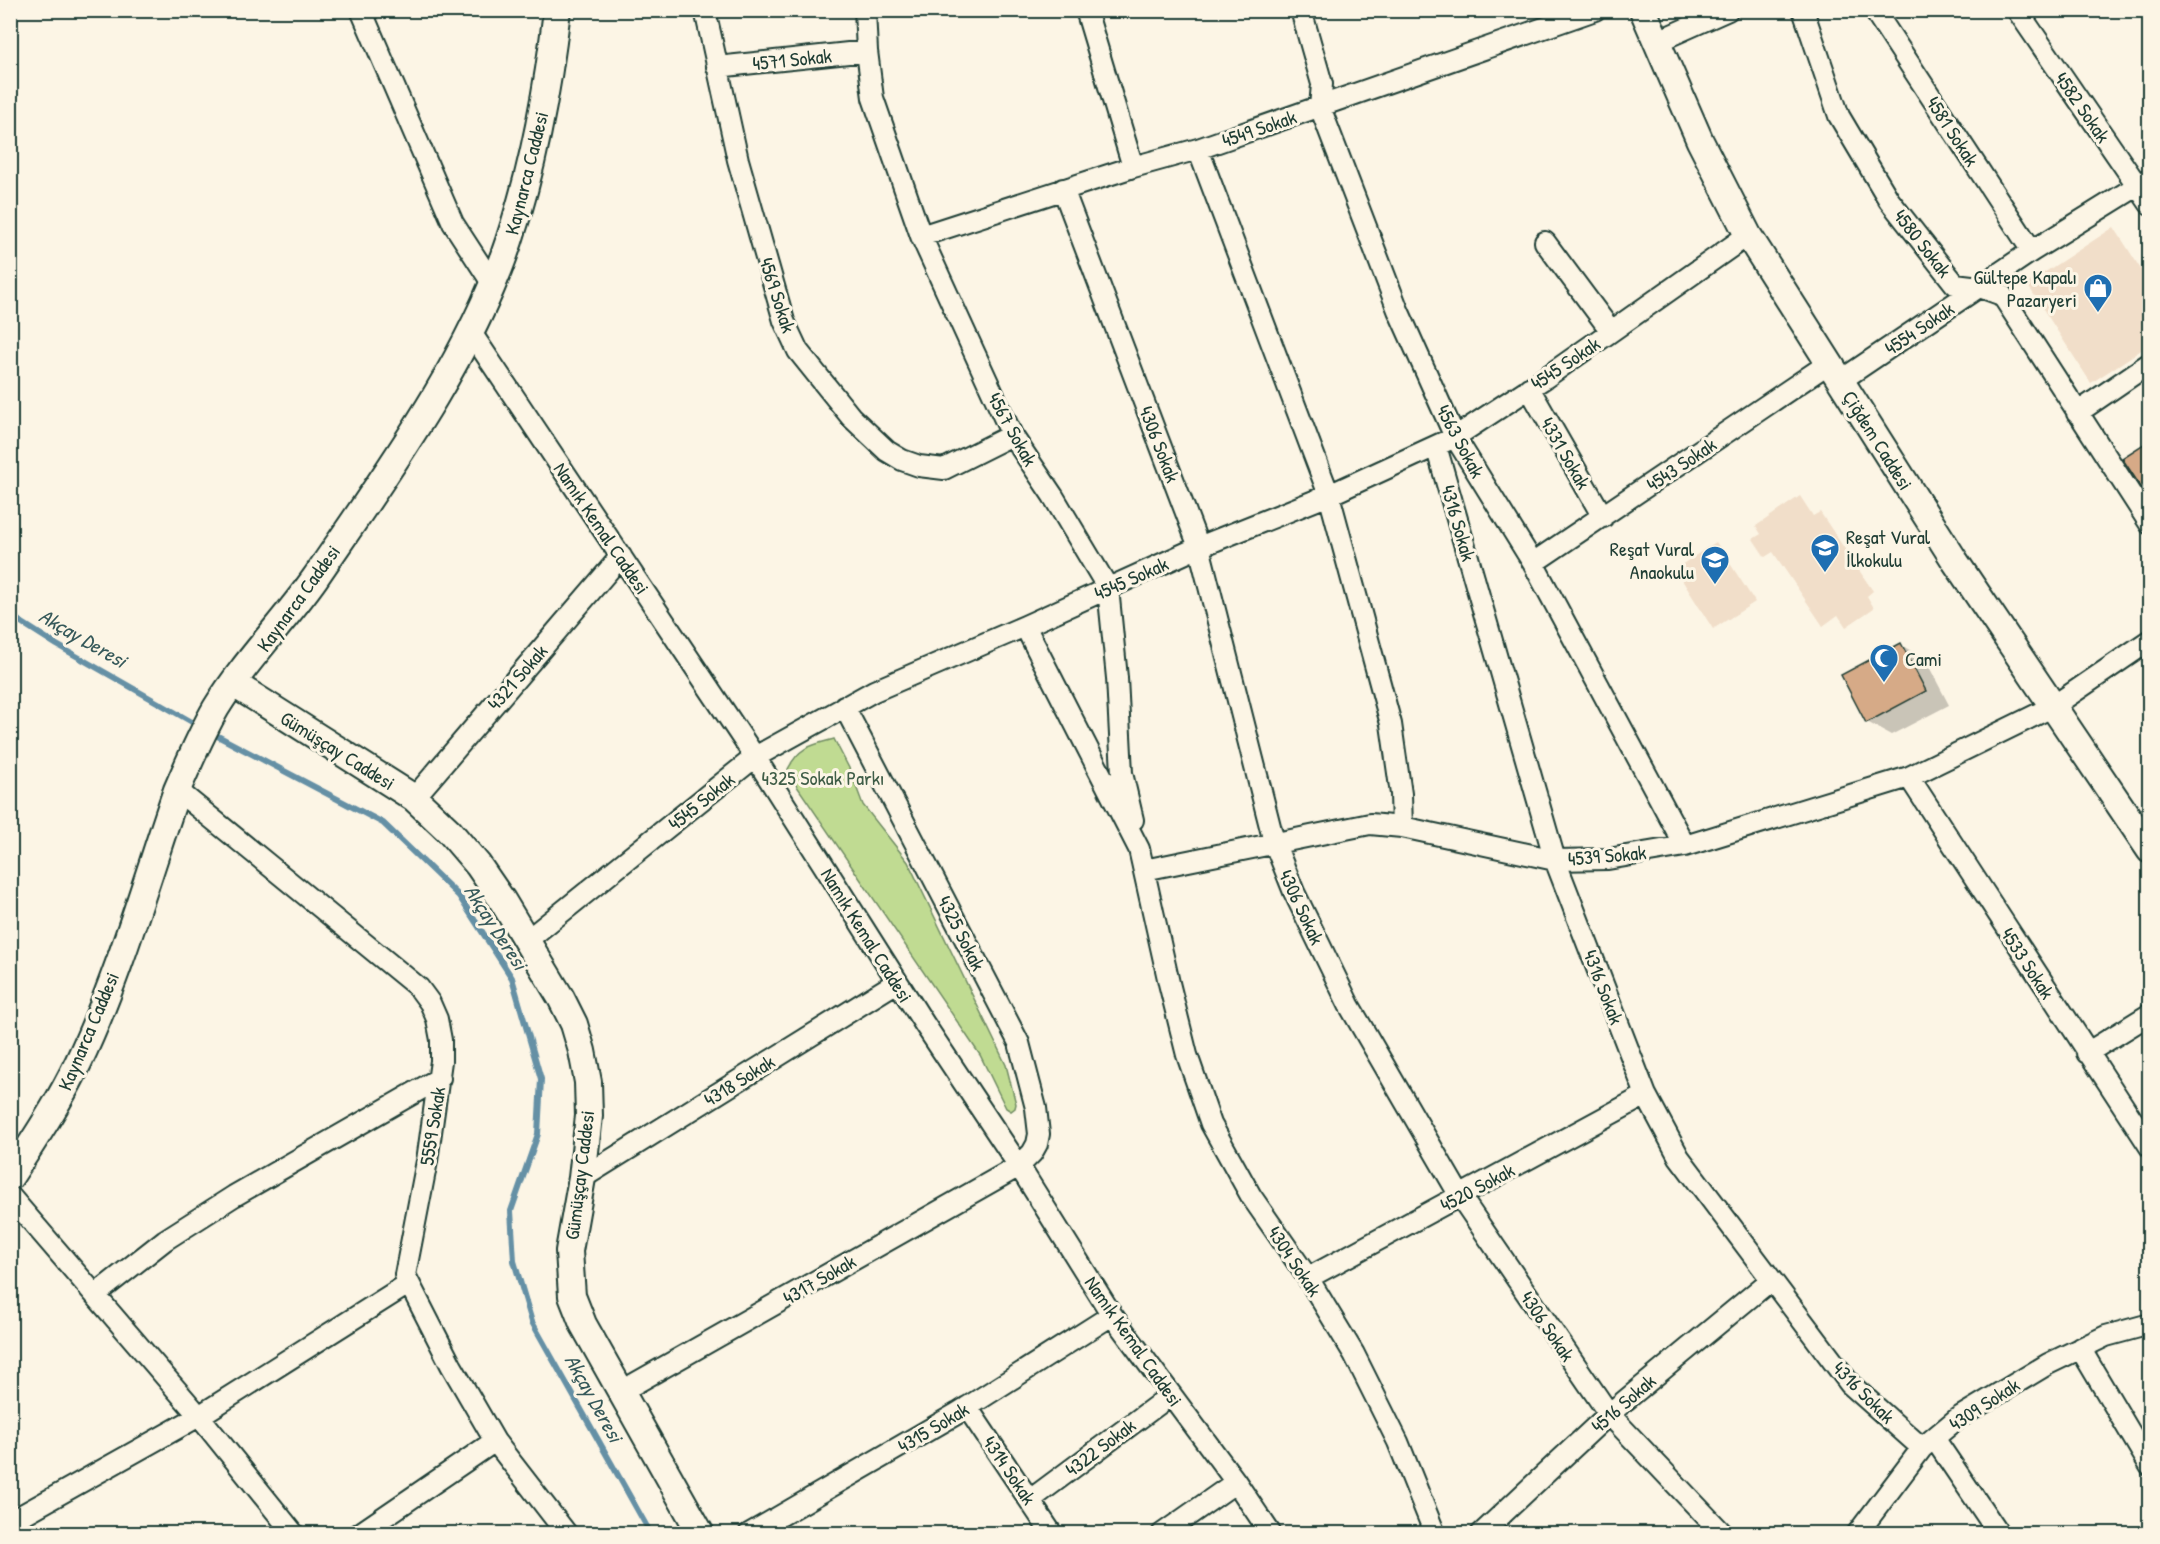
<svg xmlns="http://www.w3.org/2000/svg" width="2160" height="1544" font-family="'Patrick Hand',sans-serif">
<style>
.built{fill:#f1dec9}
.green{fill:#c0db92;stroke:#708c63;stroke-width:1.5}
.shadow{fill:#0003}
.lines{fill:none;stroke-linecap:round;stroke-linejoin:round}
.stream{stroke:#6590a5;stroke-width:6}
.building{fill:#d6aa87;stroke:#1f3d34;stroke-width:1.5}
.minor-casing{stroke:#1f3d34;stroke-width:24}
.tertiary-casing{stroke:#1f3d34;stroke-width:30}
.minor{stroke:#fcf5e5;stroke-width:20}
.tertiary{stroke:#fcf5e5;stroke-width:26}
.labels{text-anchor:middle;dominant-baseline:central;stroke-width:6;stroke-linejoin:round;paint-order:stroke}
.street-label{font-size:20px;fill:#1f3d34;stroke:#fcf5e5}
.poi-label{font-size:20px;fill:#1f3d34;stroke:#fcf5e5;text-anchor:end}
.park-label{font-size:20px;fill:#3f5d47;stroke:#fcf5e5}
.water-label{font-size:21px;font-style:italic;fill:#36595a;stroke:#fcf5e5}
</style>
<rect width="100%" height="100%" fill="#fcf5e5"/>
<filter id="ink" filterUnits="userSpaceOnUse"><feTurbulence type="fractalNoise" baseFrequency=".0167" numOctaves="2"/><feDisplacementMap in="SourceGraphic" scale="12" xChannelSelector="R" yChannelSelector="G"/><feConvolveMatrix kernelMatrix="1 2 1 2 8 2 1 2 1" color-interpolation-filters="sRGB"/></filter>
<g filter="url(#ink)">
<path class="built" d="M 2114,227 L 2149,282 L 2149,345 L 2091,383 L 2027,284 Z
M 1800,496 L 1813,516 L 1820,512 L 1873,591 L 1867,596 L 1874,608 L 1846,627 L 1838,615 L 1823,626 L 1773,552 L 1765,557 L 1753,539 L 1761,534 L 1756,526 Z
M 1716,542 L 1755,602 L 1713,629 L 1675,569 Z"/>
<path class="green" d="M 834,739 L 850,770 L 863,805 L 908,862 L 1006,1065 L 1016,1104 L 1015,1108 L 1011,1111 L 1006,1108 L 980,1055 L 790,776 L 788,769 C 799,747 811,745 834,739 Z"/>
<path class="shadow" d="M 1901,645 L 1925,659 L 1949,705 L 1891,735 L 1867,722 Z"/>
<g class="lines">
<path class="stream" d="M 10,615 L 57,645 L 199,726
M 210,732 L 383,823 L 459,896 L 512,978 L 541,1079 L 538,1134 L 511,1211 L 514,1261 L 532,1322 L 651,1534"/>
</g>
<path class="building" d="M 2150,440 L 2150,501 L 2122,458 Z
M 1901,643 L 1926,691 L 1866,723 L 1841,675 Z"/>
<g class="lines">
<g class="minor-casing">
<path id="minor" d="M 361,10 L 453,223 L 492,283
M 705,10 L 738,160 L 784,321 L 798,351 L 851,417 L 887,451 L 902,460 L 919,466 L 944,469 L 1012,435
M 865,10 L 867,51 L 873,98 L 921,236 L 1012,435 L 1053,496 L 1108,588 L 1117,678 L 1122,773 L 1133,820
M 1086,10 L 1133,167
M 1301,10 L 1322,84 L 1320,107 L 1398,310 L 1455,437 L 1533,563 L 1685,846
M 1803,10 L 1839,116 L 1889,200 L 1955,284 L 1980,287 L 2002,295 L 2150,524
M 1874,10 L 2032,251
M 2017,10 L 2150,204
M 1656,42 L 1728,10
M 717,67 L 867,51
M 1198,149 L 1329,495 L 1391,724 L 1401,794 L 1402,827
M 1063,189 L 1199,547 L 1274,842 L 1294,892 L 1349,1005 L 1460,1196 L 1609,1414 L 1723,1534
M 921,236 L 1133,167 L 1198,149 L 1595,10
M 1545,242 L 1611,331
M 470,331 L 755,757 L 925,1025 L 1019,1166 L 1112,1315 L 1236,1482 L 1271,1534
M 1840,381 L 2032,251 L 2150,178
M 1529,388 L 1603,517
M 2077,413 L 2150,363
M 1436,446 L 1555,860 L 1646,1095 L 1679,1157 L 1850,1384 L 1922,1448
M 1533,563 L 1829,363
M 1025,626 L 1139,849 L 1169,983 L 1187,1055 L 1211,1124 L 1251,1196 L 1308,1278 L 1354,1354 L 1398,1442 L 1435,1534
M 1909,777 L 2150,1147
M 177,790 L 419,988 L 430,1003 L 437,1019 L 441,1040 L 441,1061 L 427,1161 L 405,1275 L 451,1365 L 495,1441 L 567,1534
M 414,798 L 621,556
M 1144,870 L 1370,824 L 1402,827 L 1555,860 L 1608,859 L 1685,846 L 1909,777 L 2052,707 L 2150,640
M 526,941 L 755,757 L 874,691 L 1025,626 L 1199,547 L 1329,495 L 1455,437 L 1545,378 L 1748,235
M 2087,1053 L 2150,1014
M 582,1178 L 897,982
M 10,1196 L 199,1416 L 294,1534
M 1308,1278 L 1646,1095
M 95,1295 L 165,1240 L 234,1196 L 440,1078
M 2080,1348 L 2150,1466
M 620,1392 L 1019,1166 L 1032,1153 L 1037,1144 L 1039,1134 L 1036,1108 L 1019,1043 L 844,706
M 967,1407 L 1052,1534
M 1934,1438 L 1999,1534
M 1030,1500 L 1171,1395
M 10,1526 L 15,1519 L 199,1416 L 408,1284
M 359,1534 L 495,1441
M 749,1534 L 958,1413 L 1112,1315
M 1162,1534 L 1236,1482
M 1481,1534 L 1609,1414 L 1771,1280
M 1857,1534 L 1922,1448 L 1958,1418 L 2048,1364 L 2106,1336 L 2150,1324"/>
</g>
<g class="tertiary-casing">
<path id="tertiary" d="M 1643,10 L 1700,141 L 1748,235 L 1955,561 L 2150,850
M 234,684 L 414,798 L 449,831 L 478,865 L 502,900 L 561,998 L 574,1024 L 582,1051 L 588,1082 L 589,1116 L 582,1178 L 569,1251 L 572,1296 L 583,1324 L 701,1534
M 10,1177 C 34,1140 59,1103 78,1063 C 119,977 146,880 177,790 C 189,762 201,734 216,708 C 244,662 284,622 315,578 C 386,474 469,361 509,241 C 534,166 548,88 557,10"/>
</g>
<use href="#minor" class="minor"/>
<use href="#tertiary" class="tertiary"/>
</g>
</g>
<defs>
<g id="shop-pin" transform="scale(1.5)"><path d="M0 17L-7.5 6A9.5 9.5 0 1 1 7.5 6Z" fill="#1f6fb2" stroke="#fcf5e5"/><path d="M-5-2.5h2.3a2.7 3.5 0 0 1 5.4 0H5L5.5 6h-11ZM-1.5-2.5h3a1.5 2.3 0 0 0-3 0Z" fill="#fff"/></g>
<g id="school-pin" transform="scale(1.5)"><path d="M0 17L-7.5 6A9.5 9.5 0 1 1 7.5 6Z" fill="#1f6fb2" stroke="#fcf5e5"/><path d="M0-5L7-2L0 1L-7-2ZM-4 1L0 2.5L4 1V4Q0 6-4 4Z" fill="#fff"/></g>
<g id="mosque-pin" transform="scale(1.5)"><path d="M0 17L-7.5 6A9.5 9.5 0 1 1 7.5 6Z" fill="#1f6fb2" stroke="#fcf5e5"/><path d="M3.5-4.9A6 6 0 1 0 3.5 4.9A5 5 0 1 1 3.5-4.9Z" fill="#fff"/></g>
</defs>
<g fill-rule="evenodd">
<use href="#shop-pin" x="2098" y="288"/>
<use href="#school-pin" x="1825" y="548"/>
<use href="#school-pin" x="1715" y="560"/>
<use href="#mosque-pin" x="1884" y="658"/>
</g>
<g class="labels">
<g class="street-label">
<text transform="translate(792 59) rotate(-6)">4571 Sokak</text>
<text transform="translate(2083 107) rotate(55)">4582 Sokak</text>
<text transform="translate(1259 128) rotate(-19)">4549 Sokak</text>
<text transform="translate(1953 131) rotate(57)">4581 Sokak</text>
<text transform="translate(526 173) rotate(-76)">Kaynarca Caddesi</text>
<text transform="translate(1923 243) rotate(52)">4580 Sokak</text>
<text transform="translate(778 295) rotate(72)">4569 Sokak</text>
<text transform="translate(1919 328) rotate(-34)">4554 Sokak</text>
<text transform="translate(1565 363) rotate(-34)">4545 Sokak</text>
<text transform="translate(1013 429) rotate(61)">4567 Sokak</text>
<text transform="translate(1878 440) rotate(58)">Çiğdem Caddesi</text>
<text transform="translate(1461 441) rotate(62)">4563 Sokak</text>
<text transform="translate(1160 444) rotate(69)">4306 Sokak</text>
<text transform="translate(1566 453) rotate(60)">4331 Sokak</text>
<text transform="translate(1681 464) rotate(-34)">4543 Sokak</text>
<text transform="translate(1459 523) rotate(74)">4316 Sokak</text>
<text transform="translate(602 528) rotate(56)">Namık Kemal Caddesi</text>
<text transform="translate(1131 578) rotate(-24)">4545 Sokak</text>
<text transform="translate(298 598) rotate(-54)">Kaynarca Caddesi</text>
<text transform="translate(517 677) rotate(-49)">4321 Sokak</text>
<text transform="translate(338 750) rotate(32)">Gümüşçay Caddesi</text>
<text transform="translate(701 801) rotate(-39)">4545 Sokak</text>
<text transform="translate(1607 855) rotate(-5)">4539 Sokak</text>
<text transform="translate(1302 907) rotate(65)">4306 Sokak</text>
<text transform="translate(962 933) rotate(63)">4325 Sokak</text>
<text transform="translate(867 935) rotate(58)">Namık Kemal Caddesi</text>
<text transform="translate(2028 963) rotate(57)">4533 Sokak</text>
<text transform="translate(1604 987) rotate(69)">4316 Sokak</text>
<text transform="translate(88 1031) rotate(-67)">Kaynarca Caddesi</text>
<text transform="translate(739 1080) rotate(-32)">4318 Sokak</text>
<text transform="translate(432 1126) rotate(-81)">5559 Sokak</text>
<text transform="translate(579 1175) rotate(-83)">Gümüşçay Caddesi</text>
<text transform="translate(1477 1187) rotate(-28)">4520 Sokak</text>
<text transform="translate(1295 1261) rotate(56)">4304 Sokak</text>
<text transform="translate(819 1279) rotate(-30)">4317 Sokak</text>
<text transform="translate(1548 1326) rotate(56)">4306 Sokak</text>
<text transform="translate(1134 1341) rotate(55)">Namık Kemal Caddesi</text>
<text transform="translate(1864 1392) rotate(45)">4316 Sokak</text>
<text transform="translate(1623 1403) rotate(-41)">4516 Sokak</text>
<text transform="translate(1984 1404) rotate(-33)">4309 Sokak</text>
<text transform="translate(933 1427) rotate(-31)">4315 Sokak</text>
<text transform="translate(1100 1447) rotate(-37)">4322 Sokak</text>
<text transform="translate(1010 1470) rotate(56)">4314 Sokak</text>
</g>
<g class="poi-label">
<text x="2077" y="276">Gültepe Kapalı<tspan x="2077" dy="23">Pazaryeri</tspan></text>
<text x="1846" y="536" text-anchor="start">Reşat Vural<tspan x="1846" dy="23">İlkokulu</tspan></text>
<text x="1694" y="548">Reşat Vural<tspan x="1694" dy="23">Anaokulu</tspan></text>
<text x="1905" y="658" text-anchor="start">Cami</text>
</g>
<g class="park-label">
<text x="823" y="777">4325 Sokak Parkı</text>
</g>
<g class="water-label">
<text transform="translate(83 638) rotate(30)">Akçay Deresi</text>
<text transform="translate(496 927) rotate(57)">Akçay Deresi</text>
<text transform="translate(594 1398) rotate(61)">Akçay Deresi</text>
</g>
</g>
<rect width="2160" height="1544" fill="none" stroke="#fcf5e5" stroke-width="36"/>
<rect x="18" y="18" width="2124" height="1508" fill="none" stroke="#1f3d34" stroke-width="2" filter="url(#ink)"/>
</svg>
